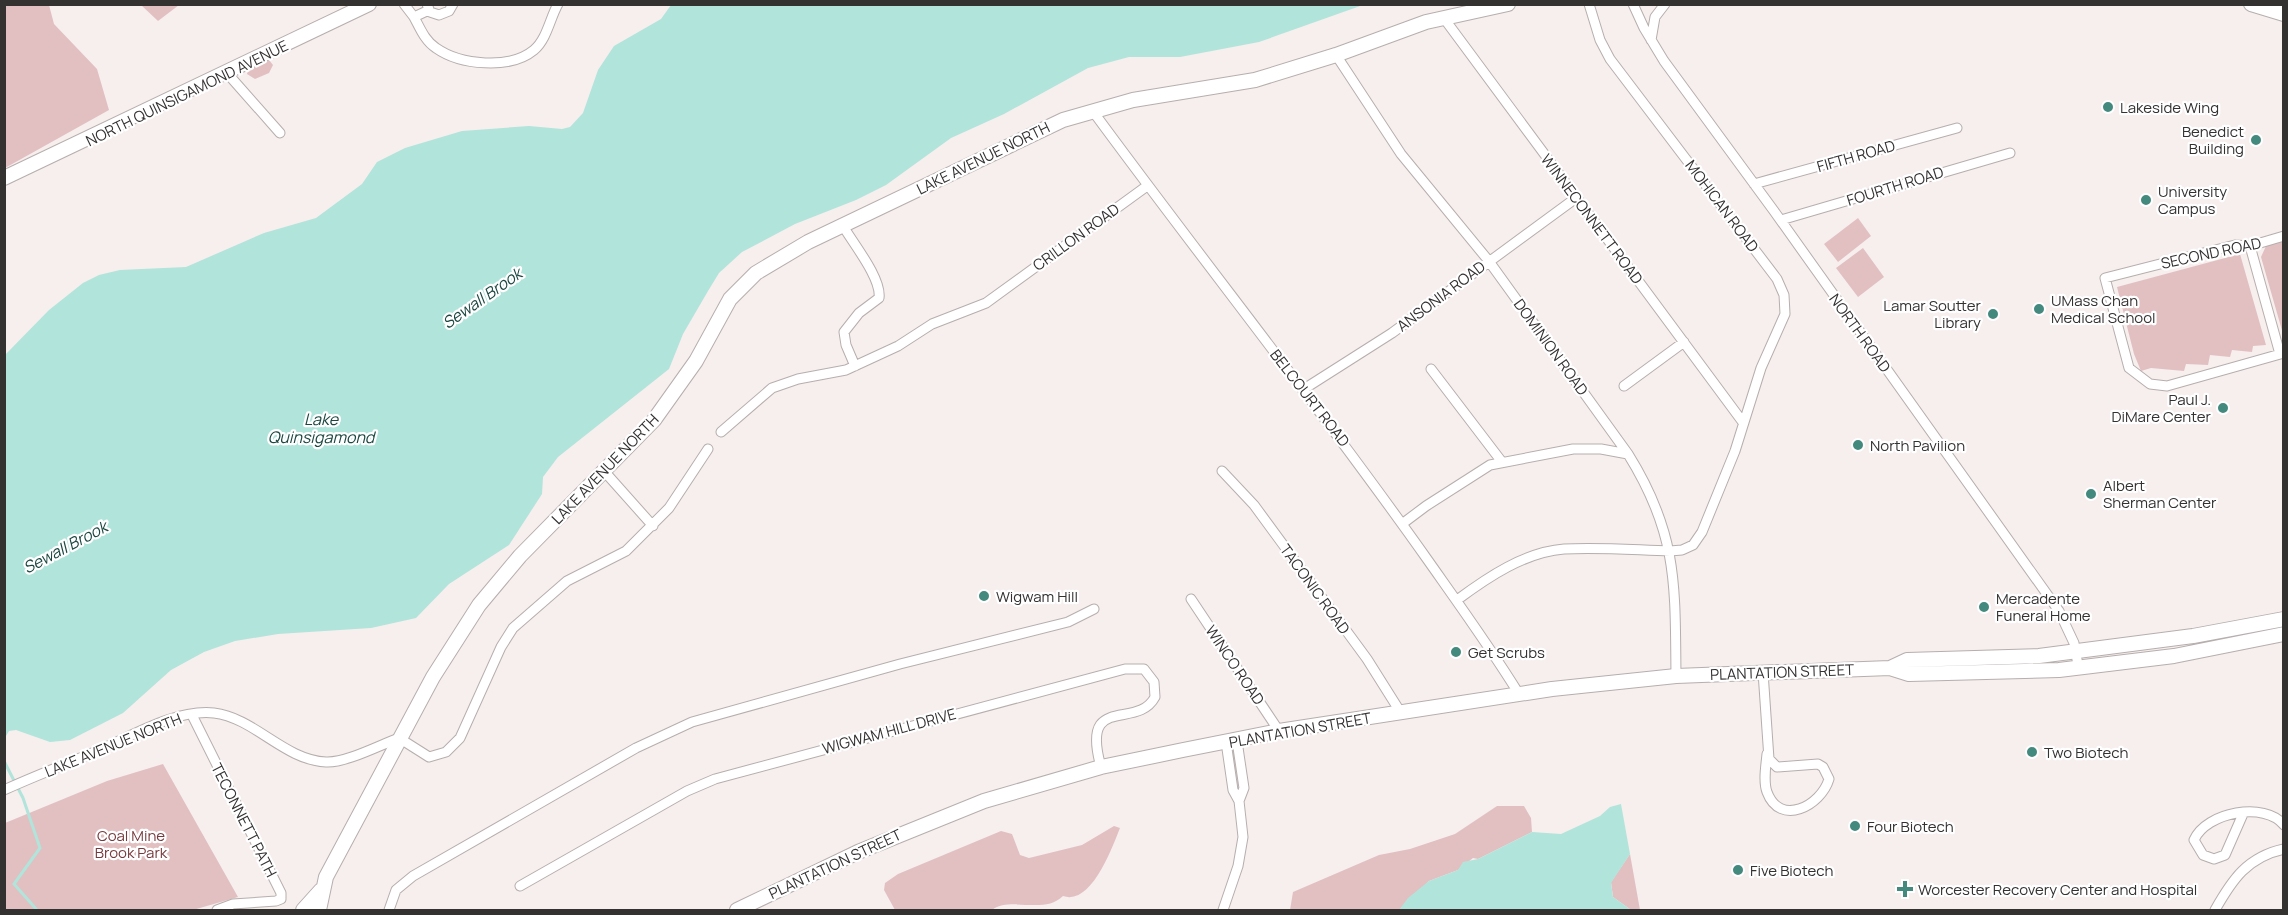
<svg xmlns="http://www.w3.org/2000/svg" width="2288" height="915" font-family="Manrope,sans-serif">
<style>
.green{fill:#e2c0c1}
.water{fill:#b1e4da}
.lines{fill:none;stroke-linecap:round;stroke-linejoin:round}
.stream{stroke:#b1e4da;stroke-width:3}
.street-casing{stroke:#b7aeae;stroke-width:11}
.secondary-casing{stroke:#b7aeae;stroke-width:16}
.street{stroke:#fff;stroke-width:9}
.secondary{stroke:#fff;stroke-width:14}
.poi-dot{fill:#44897e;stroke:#fff;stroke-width:2}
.labels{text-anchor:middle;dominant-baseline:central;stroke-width:4.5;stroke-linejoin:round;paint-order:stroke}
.street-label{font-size:15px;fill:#343131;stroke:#fff}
.poi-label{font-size:15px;fill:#343131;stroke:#fff;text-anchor:start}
.park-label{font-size:15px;fill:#763a3e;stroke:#fff}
.water-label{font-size:16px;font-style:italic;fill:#1b4740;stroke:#fff}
</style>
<rect width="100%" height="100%" fill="#f7eeee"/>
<path class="green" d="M 5,4 L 49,5 L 54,24 L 97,69 L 109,110 L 5,168 Z
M 141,5 L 179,5 L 158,21 Z
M 269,60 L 273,65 L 269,73 L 255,79 L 247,74 L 248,70 Z
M 1858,218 L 1871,236 L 1838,262 L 1824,244 Z
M 2283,240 L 2283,334 L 2261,257 L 2266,246 Z
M 1863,248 L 1884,277 L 1858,297 L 1836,268 Z
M 2240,254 L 2266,345 L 2253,346 L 2252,352 L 2232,350 L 2230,357 L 2210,355 L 2208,365 L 2186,364 L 2184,371 L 2151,368 L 2141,371 L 2134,354 L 2117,287 Z
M 163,764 L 238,897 L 193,910 L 5,910 L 5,823 L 107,781 Z
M 1497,806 L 1524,806 L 1531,818 L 1532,832 L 1478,859 L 1473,858 L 1458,870 L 1429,881 L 1399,910 L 1290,910 L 1293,892 L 1379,855 L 1410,849 L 1455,834 Z
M 1114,826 L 1120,828 C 1112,848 1091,906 1063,896 C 1044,915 1011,896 992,910 L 895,910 L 884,890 L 885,883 L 898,874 L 1001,831 L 1012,834 L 1020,855 L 1029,858 L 1082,845 Z
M 1630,854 L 1640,910 L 1631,910 L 1613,897 L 1611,882 Z"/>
<path class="water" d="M 671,5 L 1363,5 L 1259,42 L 1180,57 L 1129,57 L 1088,68 L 1004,114 L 951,138 L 886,185 L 856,200 L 795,224 L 742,252 L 719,273 L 708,291 L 683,334 L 669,369 L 558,457 L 543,477 L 542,494 L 509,545 L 449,584 L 416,618 L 371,628 L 278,634 L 235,641 L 204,652 L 171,670 L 123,713 L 70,740 L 50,742 L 16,730 L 9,731 L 6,736 L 5,763 L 5,355 L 49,310 L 83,283 L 99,275 L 120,270 L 186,267 L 264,233 L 316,218 L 362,184 L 377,162 L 405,148 L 462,131 L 529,126 L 562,129 L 570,127 L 583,113 L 598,70 L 614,46 L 661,19 Z
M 1621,804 L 1630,854 L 1611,883 L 1613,897 L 1631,910 L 1399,910 L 1408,898 L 1429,881 L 1458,870 L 1463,862 L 1478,859 L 1532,832 L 1561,834 L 1600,816 L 1610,807 Z"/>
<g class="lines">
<path class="stream" d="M 5,763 L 23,798 L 40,848 L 14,884 L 37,910"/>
<g class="street-casing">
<path id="street" d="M 404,4 L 414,17
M 427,4 L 430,12 L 439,15 L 449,11 L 453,4
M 1633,4 L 1644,28 L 1664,61 L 1774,211 L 2059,611 L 2074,643 L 2078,665
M 429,10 L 414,17 C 420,28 425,41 436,48 C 460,65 510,70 534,50 C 547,39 550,18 558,4
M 1443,17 L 1742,421
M 1651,40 L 1655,17 L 1665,4
M 1336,55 L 1401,154 L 1488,260 L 1628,454 C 1678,534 1675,585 1676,676
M 227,73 L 280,133
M 1092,110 C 1202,260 1319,406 1427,559 C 1458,603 1490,647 1519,694
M 1754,184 L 1957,128
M 1781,220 L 2010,153
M 843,226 C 853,243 882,279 879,298 L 859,313 L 844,332 L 846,345 L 855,366
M 2284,236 L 2250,246 L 2235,245 L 2105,278 L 2129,368 L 2150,384 L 2167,386 L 2284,353
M 2250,246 L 2280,354
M 1431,369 L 1502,462
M 1624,386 L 1684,342
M 1304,389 L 1392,333 L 1576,198
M 721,432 L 772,388 L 798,379 L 846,370 L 898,346 L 932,324 L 986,303 L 1147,186
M 604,471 L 653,526
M 1222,471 L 1254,505 L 1367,659 L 1401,713
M 1402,524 L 1426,506 L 1490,465 L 1573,449 L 1601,449 L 1628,454
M 1191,599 L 1279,731
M 1457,600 C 1488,577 1525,552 1564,549 C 1599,547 1635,550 1670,551 L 1682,550 L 1693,545 L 1702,532 L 1735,451 L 1761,368 L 1785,314 L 1784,295 L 1777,279 L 1610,59 L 1600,40 L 1589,4
M 1763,672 L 1769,759 L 1777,767 L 1818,764 L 1823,767 L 1829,779 C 1821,806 1780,827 1767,792 C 1763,781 1766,765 1767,754
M 192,715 L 281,893 L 281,899 L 276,901 L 233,904 L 217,910
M 1237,741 L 1244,788 L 1239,801
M 4,790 C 35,776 66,764 97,751 C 132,736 175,709 214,713 C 255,718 284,760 326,762 C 346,763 380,745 399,738 L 429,757 L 446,752 L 460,738 L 501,647 L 513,628 L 567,581 L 626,551 L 669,508 L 708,449
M 2243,814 L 2225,855 L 2214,859 L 2203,855 L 2194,840 C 2206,812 2265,801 2284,825
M 520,886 L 687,791 L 715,779 L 1125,669 L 1144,669 L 1154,682 L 1155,697 C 1137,731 1080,692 1101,767
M 389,910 L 396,890 L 413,876 L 636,748 L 692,722 L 900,664 L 1068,622 L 1094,609
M 1223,910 L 1238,866 L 1243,837 L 1239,801 L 1233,790 L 1226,742
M 2215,910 C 2232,880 2247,857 2284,849"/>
</g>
<g class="secondary-casing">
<path id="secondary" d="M 2251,4 L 2284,14
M 4,178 L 369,4
M 1890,668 L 1907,660 L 2039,656 L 2193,636 L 2284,619
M 303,910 L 321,890
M 319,910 L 326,877 L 433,677 L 479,605 L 520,556 L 654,420 L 696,361 L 730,299 L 756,273 L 808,242 L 1063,120 L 1133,100 L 1255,80 L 1336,55 L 1426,22 L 1508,4
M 737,910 L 858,852 L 984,801 L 1101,767 L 1183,750 L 1279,731 L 1552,689 L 1676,676 L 1890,668 L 1909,674 L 2059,670 L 2174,656 L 2284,634"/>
</g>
<use href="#street" class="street"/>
<use href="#secondary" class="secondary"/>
</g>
<g class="poi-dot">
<circle cx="2108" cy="107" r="6"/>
<circle cx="2256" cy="140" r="6"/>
<circle cx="2146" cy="200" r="6"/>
<circle cx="2039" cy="309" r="6"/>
<circle cx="1993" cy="314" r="6"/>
<circle cx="2223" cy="408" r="6"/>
<circle cx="1858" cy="445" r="6"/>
<circle cx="2091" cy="494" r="6"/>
<circle cx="984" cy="596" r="6"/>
<circle cx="1984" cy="607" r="6"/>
<circle cx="1456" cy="652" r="6"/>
<circle cx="2032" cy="752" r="6"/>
<circle cx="1855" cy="826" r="6"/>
<circle cx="1738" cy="870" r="6"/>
<path d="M1902 880h6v6h6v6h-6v6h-6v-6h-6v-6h6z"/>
</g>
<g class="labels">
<g class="street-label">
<text transform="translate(187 93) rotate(-26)">NORTH QUINSIGAMOND AVENUE</text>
<text transform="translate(1856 156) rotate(-16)">FIFTH ROAD</text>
<text transform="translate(983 158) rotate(-26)">LAKE AVENUE NORTH</text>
<text transform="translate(1895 186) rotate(-17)">FOURTH ROAD</text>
<text transform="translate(1722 206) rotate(53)">MOHICAN ROAD</text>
<text transform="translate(1592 219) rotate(53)">WINNECONNETT ROAD</text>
<text transform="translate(1076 237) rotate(-36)">CRILLON ROAD</text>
<text transform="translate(2211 253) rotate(-12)">SECOND ROAD</text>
<text transform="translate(1441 296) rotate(-37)">ANSONIA ROAD</text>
<text transform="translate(1860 333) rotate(54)">NORTH ROAD</text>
<text transform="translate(1551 347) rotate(54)">DOMINION ROAD</text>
<text transform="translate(1310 398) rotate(52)">BELCOURT ROAD</text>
<text transform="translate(605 469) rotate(-46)">LAKE AVENUE NORTH</text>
<text transform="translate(1315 589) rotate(54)">TACONIC ROAD</text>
<text transform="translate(1235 665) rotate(56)">WINCO ROAD</text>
<text transform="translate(1782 672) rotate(-2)">PLANTATION STREET</text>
<text transform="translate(1300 730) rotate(-10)">PLANTATION STREET</text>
<text transform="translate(889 731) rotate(-15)">WIGWAM HILL DRIVE</text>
<text transform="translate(113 745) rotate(-22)">LAKE AVENUE NORTH</text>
<text transform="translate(244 820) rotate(63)">TECONNETT PATH</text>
<text transform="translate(835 864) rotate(-25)">PLANTATION STREET</text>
</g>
<g class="poi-label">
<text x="2120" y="107">Lakeside Wing</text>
<text x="2244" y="131" text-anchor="end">Benedict<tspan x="2244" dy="17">Building</tspan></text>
<text x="2158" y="191">University<tspan x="2158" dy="17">Campus</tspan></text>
<text x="2051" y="300">UMass Chan<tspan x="2051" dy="17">Medical School</tspan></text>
<text x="1981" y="305" text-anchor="end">Lamar Soutter<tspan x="1981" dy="17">Library</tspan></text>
<text x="2211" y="399" text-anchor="end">Paul J.<tspan x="2211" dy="17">DiMare Center</tspan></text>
<text x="1870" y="445">North Pavilion</text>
<text x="2103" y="485">Albert<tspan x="2103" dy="17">Sherman Center</tspan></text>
<text x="996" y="596">Wigwam Hill</text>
<text x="1996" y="598">Mercadente<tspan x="1996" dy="17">Funeral Home</tspan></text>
<text x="1468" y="652">Get Scrubs</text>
<text x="2044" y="752">Two Biotech</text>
<text x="1867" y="826">Four Biotech</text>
<text x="1750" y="870">Five Biotech</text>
<text x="1918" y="889">Worcester Recovery Center and Hospital</text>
</g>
<g class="park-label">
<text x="131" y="835">Coal Mine<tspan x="131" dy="17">Brook Park</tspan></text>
</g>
<g class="water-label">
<text transform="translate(482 298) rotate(-35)">Sewall Brook</text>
<text x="321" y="419">Lake<tspan x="321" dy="18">Quinsigamond</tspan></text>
<text transform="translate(65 547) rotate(-28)">Sewall Brook</text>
</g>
</g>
<rect width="2288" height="915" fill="none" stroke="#343131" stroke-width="12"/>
</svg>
